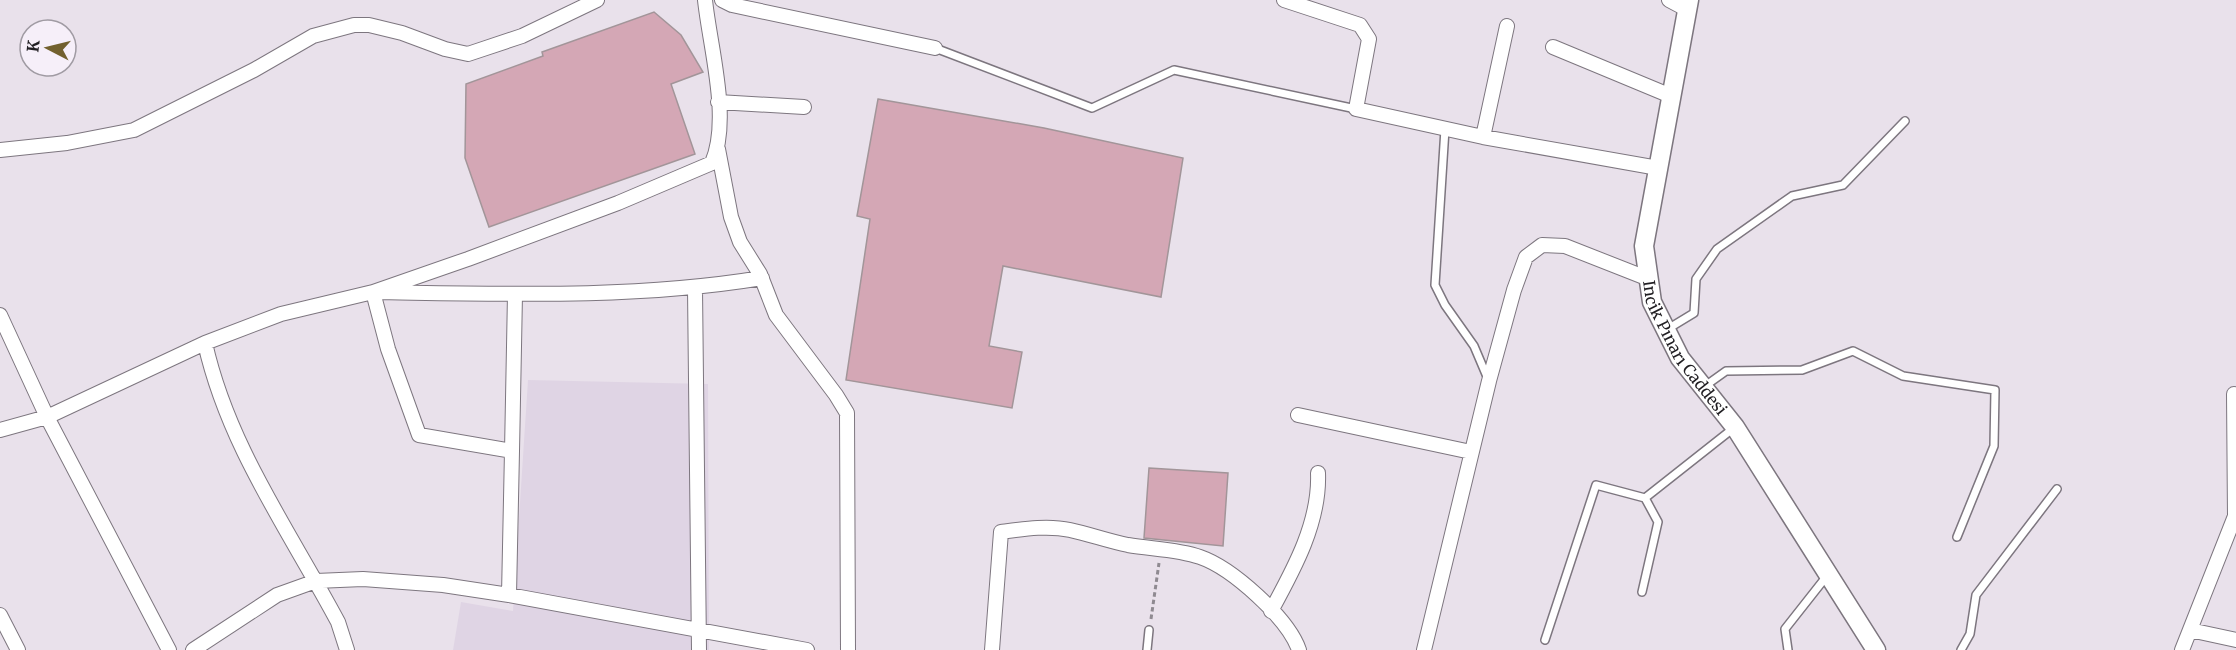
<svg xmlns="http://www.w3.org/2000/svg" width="2236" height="650" font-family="Merriweather,serif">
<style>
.built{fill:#dfd4e4}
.building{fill:#d4a7b5;stroke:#a29599;stroke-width:1.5}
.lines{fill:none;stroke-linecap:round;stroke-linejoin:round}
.lane-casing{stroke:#7d767f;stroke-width:10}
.street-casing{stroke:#7d767f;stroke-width:16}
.secondary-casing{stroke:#7d767f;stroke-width:21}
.path{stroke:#8f8a91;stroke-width:3;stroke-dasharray:4.5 3;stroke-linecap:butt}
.lane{stroke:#fff;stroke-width:7}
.street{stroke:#fff;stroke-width:14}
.secondary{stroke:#fff;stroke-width:18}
.labels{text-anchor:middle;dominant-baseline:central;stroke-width:4.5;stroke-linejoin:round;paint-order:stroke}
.street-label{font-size:16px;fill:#201e22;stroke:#f6eff9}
</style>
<rect width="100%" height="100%" fill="#e9e1eb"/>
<path class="built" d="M 528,380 L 708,384 L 709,650 L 453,650 L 461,602 L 513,611 Z"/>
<path class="building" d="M 654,12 L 681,35 L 703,72 L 671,84 L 695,154 L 489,227 L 465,158 L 466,84 L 543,56 L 542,52 Z
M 878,99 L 1044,128 L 1183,158 L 1161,297 L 1003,266 L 989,346 L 1022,352 L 1012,408 L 846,380 L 870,219 L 857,216 Z
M 1149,468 L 1228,473 L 1223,546 L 1144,538 Z"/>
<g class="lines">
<g class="lane-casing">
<path id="lane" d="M 935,48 L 1092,108 L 1174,70 L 1356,109
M 1445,129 L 1435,285 L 1445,305 L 1474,346 L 1488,379
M 1666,330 L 1694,313 L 1696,279 L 1717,249 L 1792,196 L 1843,185 L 1905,121
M 1705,386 L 1726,371 L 1802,370 L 1853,351 L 1903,376 L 1995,390 L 1994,446 L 1957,537
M 1642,592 L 1658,522 L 1645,498
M 1545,640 L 1596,485 L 1645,498 L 1735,427
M 1147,650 L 1149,630
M 1788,650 L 1785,629 L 1826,577
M 1961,650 L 1970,634 L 1976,595 L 2057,489"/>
</g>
<g class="street-casing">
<path id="street" d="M 722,0 L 732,5 L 935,48
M 1284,0 L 1360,25 L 1369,39 L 1356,109 L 1483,137 L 1658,168
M 1669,0 L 1686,9
M 1553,47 L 1671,96
M 718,102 L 804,107
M 1483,137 L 1507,26
M 718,149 L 731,217 L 740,242 L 760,274 L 776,315 L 836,395 L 847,413 L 848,650
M 0,150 L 67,143 L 134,130 L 254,70 L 313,36 L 354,25 L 369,25 L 402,33 L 445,49 L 468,54 L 522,36 L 597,0
M 695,289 L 699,650
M 0,315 L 47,417 L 169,650
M 205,343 C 228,446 289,530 338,622 L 347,650
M 1298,415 L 1471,452
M 0,430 L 47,417 L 205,343 L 281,314 L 373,292 L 468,259 L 618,203 L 712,163 C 731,119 710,48 705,0
M 512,451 L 515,294
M 509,595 L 512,451 L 419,435 L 388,349 L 373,292 C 502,294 634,299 762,278
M 1271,611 C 1294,569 1320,522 1318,473
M 0,615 L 18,650
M 2190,630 L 2236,640
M 193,650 L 277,595 L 316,581 L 363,579 L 443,585 L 509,595 L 807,650
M 992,650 L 1001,532 C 1023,529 1048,525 1070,530 C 1089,534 1108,541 1128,545 C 1151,549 1178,549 1200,557 C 1232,568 1288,618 1299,650
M 1424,650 L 1489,381 L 1514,290 L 1526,257 L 1542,245 L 1565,246 L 1649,279
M 2182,650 L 2235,516 L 2234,394"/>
</g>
<g class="secondary-casing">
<g id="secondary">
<path id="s1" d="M 1689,0 L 1644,246 L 1652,302 L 1680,358 L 1735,427 L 1876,650"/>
</g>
</g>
<path class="path" d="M 1151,619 L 1159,563"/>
<use href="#lane" class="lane"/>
<use href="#street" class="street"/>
<use href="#secondary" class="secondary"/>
</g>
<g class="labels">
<g class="street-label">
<text stroke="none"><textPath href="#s1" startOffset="362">Incik Pınarı Caddesi</textPath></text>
</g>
</g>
<g transform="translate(48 48) rotate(277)"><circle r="28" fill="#f6eff9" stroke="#a09ba3" stroke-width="1.5"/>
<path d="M0-4.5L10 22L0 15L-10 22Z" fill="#72602e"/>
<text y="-9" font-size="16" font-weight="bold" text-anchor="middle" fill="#201e22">K</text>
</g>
</svg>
